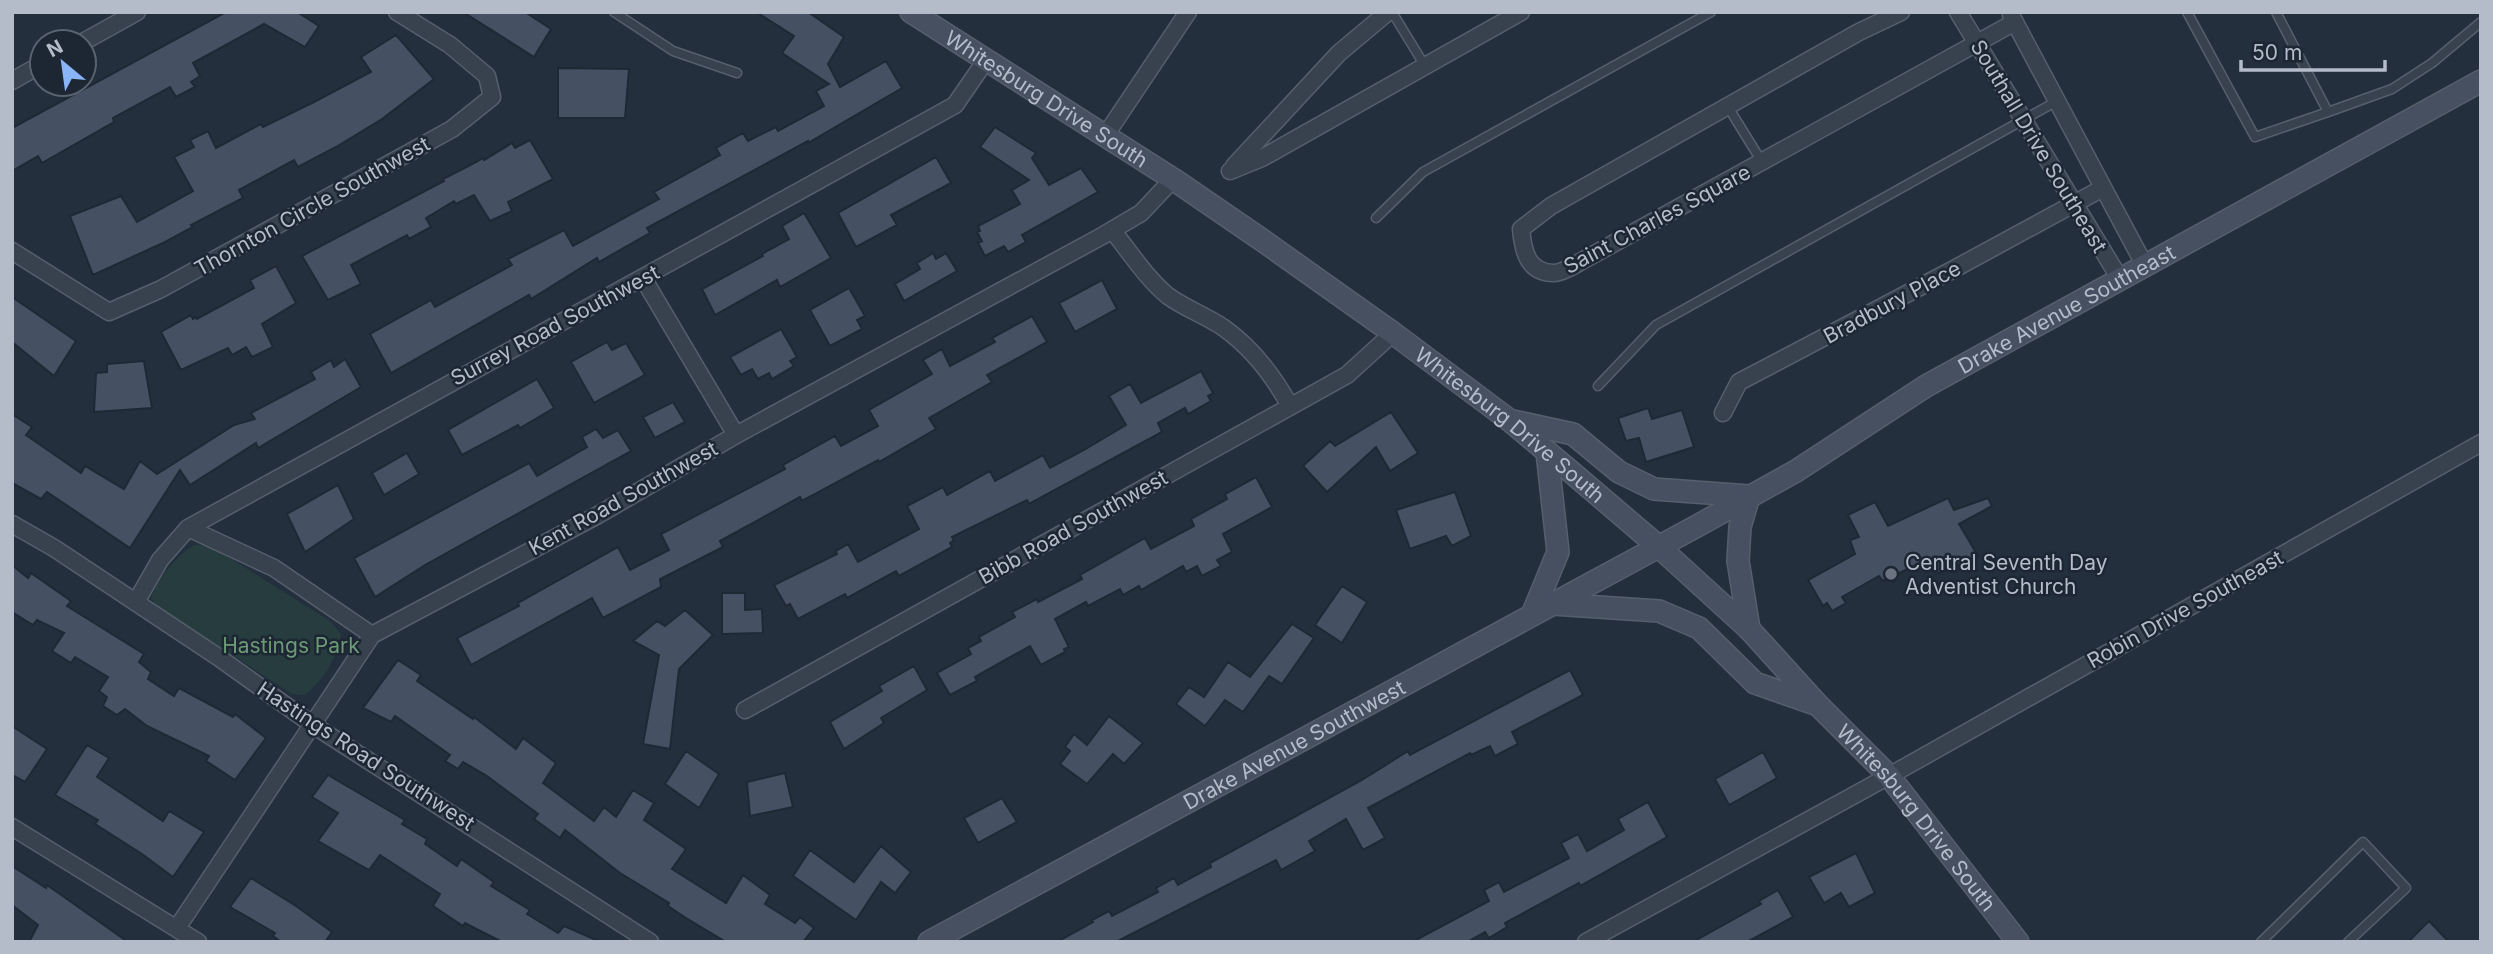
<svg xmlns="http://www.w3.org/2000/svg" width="2493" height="954" font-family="Inter,sans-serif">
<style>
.green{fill:#263c3f}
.building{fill:#455162;stroke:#1f2835;stroke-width:2}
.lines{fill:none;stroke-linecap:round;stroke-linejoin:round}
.lane-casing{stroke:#565f6c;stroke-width:11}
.street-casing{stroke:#565f6c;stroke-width:19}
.secondary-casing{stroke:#565f6c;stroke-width:24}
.lane{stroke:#38414e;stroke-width:8}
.street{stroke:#38414e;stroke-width:16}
.secondary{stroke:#465061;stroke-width:21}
.worship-dot{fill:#6b7280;stroke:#1d2633;stroke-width:2.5}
.labels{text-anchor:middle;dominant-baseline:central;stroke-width:5;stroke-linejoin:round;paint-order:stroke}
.street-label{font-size:21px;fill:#b4bcc9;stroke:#1d2633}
.poi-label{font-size:21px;fill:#b4bcc9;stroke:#1d2633;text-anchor:start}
.park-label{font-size:21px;fill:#6b9a76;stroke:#1d2633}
</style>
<rect width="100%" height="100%" fill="#242f3e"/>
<path class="green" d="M 195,545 L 209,545 L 330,621 L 341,634 C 339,655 322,682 305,695 L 292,694 L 157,606 L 151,598 C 156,581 179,552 195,545 Z"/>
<path class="building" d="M 226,12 L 297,12 L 319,26 L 305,47 L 264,24 L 193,63 L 200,76 L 191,82 L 195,87 L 176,97 L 170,87 L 113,118 L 114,122 L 42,163 L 38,156 L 12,171 L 12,128 Z
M 463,12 L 525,12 L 551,29 L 534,57 Z
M 756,12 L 808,12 L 844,37 L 828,64 L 840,87 L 886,61 L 902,88 L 808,143 L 808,141 L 647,228 L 650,233 L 599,262 L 597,258 L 531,299 L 529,295 L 391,373 L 370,334 L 431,300 L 435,307 L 512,265 L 508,259 L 564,230 L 573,246 L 659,199 L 654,192 L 720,155 L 716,148 L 743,133 L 748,141 L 776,127 L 778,131 L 824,106 L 816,91 L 829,84 L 782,53 L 794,36 Z
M 396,35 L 434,79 L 382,119 L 336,147 L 298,167 L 294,160 L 239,190 L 243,198 L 191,225 L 193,227 L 165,242 L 93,275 L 70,216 L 121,196 L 137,222 L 193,191 L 174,157 L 194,147 L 190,140 L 208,131 L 216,148 L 261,124 L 263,127 L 314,102 L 371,72 L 361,57 Z
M 558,68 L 629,69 L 625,118 L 558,118 Z
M 995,127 L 1036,153 L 1032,158 L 1049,185 L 1081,168 L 1098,192 L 1022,235 L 1026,242 L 1008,252 L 1004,246 L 985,256 L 978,243 L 982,241 L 977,232 L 980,231 L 978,226 L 1020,204 L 1012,190 L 1029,180 L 980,147 Z
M 530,140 L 553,179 L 508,202 L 512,211 L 490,221 L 474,195 L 456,204 L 454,201 L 426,218 L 431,227 L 409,239 L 407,235 L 351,265 L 361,284 L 328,300 L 302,256 L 444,181 L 443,179 L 476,162 L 483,158 L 484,160 L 512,143 L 515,148 Z
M 936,157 L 951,183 L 891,215 L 897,225 L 856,247 L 838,213 Z
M 804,213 L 831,258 L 780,287 L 777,280 L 715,315 L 702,289 L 763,256 L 762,254 L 789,239 L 782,226 Z
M 933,253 L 936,259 L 946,253 L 957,271 L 904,301 L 895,284 L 920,269 L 917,263 Z
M 276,266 L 296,303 L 262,324 L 273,347 L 252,357 L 246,347 L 232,355 L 228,348 L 181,370 L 161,332 L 191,315 L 193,319 L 196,317 L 197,319 L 254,288 L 250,280 Z
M 1102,280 L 1117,309 L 1075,332 L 1059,303 Z
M 849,288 L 865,316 L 857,320 L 862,329 L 830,346 L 810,310 Z
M 12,297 L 76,341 L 54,376 L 12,342 Z
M 1032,316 L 1047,342 L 987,375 L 992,382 L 929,418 L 936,429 L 879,462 L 878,460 L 802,501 L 800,497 L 720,541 L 723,547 L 660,579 L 661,587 L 603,618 L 592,598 L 471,665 L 457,638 L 519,606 L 518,603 L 618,547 L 630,570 L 669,550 L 661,534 L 785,469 L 783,465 L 835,436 L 841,446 L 878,426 L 869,410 L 932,374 L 923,360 L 942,349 L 950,366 L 995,342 L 992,338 Z
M 781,329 L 797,357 L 790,361 L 794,366 L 772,379 L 769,373 L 758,379 L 752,369 L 741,375 L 730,357 Z
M 607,342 L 612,350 L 626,343 L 645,375 L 594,403 L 571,362 Z
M 345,359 L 361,387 L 258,448 L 256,443 L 190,485 L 180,470 L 130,548 L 47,492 L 41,499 L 12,483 L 12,414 L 32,427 L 26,435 L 81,473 L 85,466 L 124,489 L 140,461 L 157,474 L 234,425 L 255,419 L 251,413 L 315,379 L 311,372 L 331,360 L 334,367 Z
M 144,361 L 152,408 L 94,412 L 96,373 L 107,372 L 107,364 Z
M 1201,371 L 1213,393 L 1208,396 L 1211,401 L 1188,414 L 1185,408 L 1158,423 L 1162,432 L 1029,504 L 1027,500 L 952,537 L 954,540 L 950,543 L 952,547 L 899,576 L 896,571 L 847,598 L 845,594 L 798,619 L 790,604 L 786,606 L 774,585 L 837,554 L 836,551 L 848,544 L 858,562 L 919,529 L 907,506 L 943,487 L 947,495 L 990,471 L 995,481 L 1043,455 L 1050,468 L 1084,450 L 1126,425 L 1109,396 L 1130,384 L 1141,403 Z
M 537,379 L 554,408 L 520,428 L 518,425 L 462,455 L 448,430 Z
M 673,402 L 685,422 L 655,438 L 643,417 Z
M 1648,408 L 1652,419 L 1682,410 L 1694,447 L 1646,462 L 1639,438 L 1626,441 L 1618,418 Z
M 1391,412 L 1418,453 L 1390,471 L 1376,447 L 1327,492 L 1303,466 L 1330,441 L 1335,446 Z
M 596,429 L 603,438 L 618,430 L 631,451 L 425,565 L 375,597 L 354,558 L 529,463 L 537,476 L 587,447 L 582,437 Z
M 407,453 L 419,474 L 384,495 L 372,473 Z
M 1256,477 L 1272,507 L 1223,534 L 1232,552 L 1217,560 L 1221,566 L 1202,576 L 1197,566 L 1186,572 L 1183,566 L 1141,590 L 1139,586 L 1123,595 L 1120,589 L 1088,606 L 1086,602 L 1055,619 L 1069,647 L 1064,649 L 1065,652 L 1041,665 L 1030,646 L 975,677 L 977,681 L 950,695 L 937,673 L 971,654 L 968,648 L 981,641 L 979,637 L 1015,617 L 1012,612 L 1037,599 L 1038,602 L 1082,579 L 1080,575 L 1145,538 L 1151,549 L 1194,526 L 1191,519 L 1227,499 L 1225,494 Z
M 338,485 L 354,519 L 305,552 L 287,514 Z
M 1455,492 L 1471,536 L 1452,546 L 1446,536 L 1410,549 L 1396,510 Z
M 1948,498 L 1954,510 L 1988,498 L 1992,506 L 1959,524 L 1978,556 L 1936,574 L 1928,559 L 1883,581 L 1879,576 L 1842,597 L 1846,603 L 1832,611 L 1827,603 L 1823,606 L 1808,580 L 1855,554 L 1850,540 L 1859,537 L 1848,515 L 1875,502 L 1888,526 Z
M 12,565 L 28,578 L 31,573 L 71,601 L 67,606 L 144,654 L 139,662 L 151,672 L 148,679 L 174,696 L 179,688 L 233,717 L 235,714 L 266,738 L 235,780 L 206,761 L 209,756 L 147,726 L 125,709 L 117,715 L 103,706 L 107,697 L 99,691 L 108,677 L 75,657 L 71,663 L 52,651 L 64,633 L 37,620 L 33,625 L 12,612 Z
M 1342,586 L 1367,602 L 1342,643 L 1315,625 Z
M 722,593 L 745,593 L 745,610 L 762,609 L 763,633 L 722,634 Z
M 685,610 L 713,635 L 679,669 L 670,749 L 643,744 L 659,655 L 633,641 L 657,621 L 665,626 Z
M 1292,624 L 1314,638 L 1282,684 L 1269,676 L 1243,712 L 1225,700 L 1205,726 L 1176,704 L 1189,687 L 1204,697 L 1228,662 L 1250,677 Z
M 398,660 L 421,675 L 417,681 L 473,719 L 474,717 L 516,749 L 523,738 L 556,763 L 543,783 L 594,821 L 604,807 L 616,817 L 633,790 L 654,803 L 644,820 L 686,849 L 672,869 L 726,903 L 743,875 L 770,895 L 765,904 L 795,923 L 800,917 L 814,928 L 803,942 L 726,942 L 686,918 L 668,906 L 669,903 L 620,873 L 565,830 L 560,838 L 534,819 L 538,814 L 487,776 L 463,762 L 458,769 L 445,761 L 450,755 L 395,716 L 391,722 L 363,708 Z
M 914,666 L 927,690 L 881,718 L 884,723 L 844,749 L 830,722 L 882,691 L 879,686 Z
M 1570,670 L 1583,695 L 1512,732 L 1518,744 L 1495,756 L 1490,746 L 1471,755 L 1470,753 L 1368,808 L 1385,838 L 1363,850 L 1346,819 L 1309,841 L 1315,851 L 1281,870 L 1276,860 L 1116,942 L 1057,942 L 1093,922 L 1092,920 L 1109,911 L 1112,916 L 1158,892 L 1156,888 L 1174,878 L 1178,885 L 1211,867 L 1210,863 L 1362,780 L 1408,751 L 1410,755 Z
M 1109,716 L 1143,743 L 1124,764 L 1113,754 L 1087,784 L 1060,764 L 1070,751 L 1065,747 L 1074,734 L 1087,745 Z
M 12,726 L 47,749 L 25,782 L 12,775 Z
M 87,745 L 109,758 L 97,777 L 163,821 L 169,811 L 204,832 L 173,877 L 142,854 L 95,824 L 98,820 L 55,795 Z
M 686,751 L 719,774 L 699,808 L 665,784 Z
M 1763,752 L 1777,778 L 1729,805 L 1715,779 Z
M 785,773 L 793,807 L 750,816 L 747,782 Z
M 328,775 L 405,820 L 402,824 L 427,839 L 425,844 L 457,866 L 461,859 L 494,882 L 491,886 L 530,910 L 527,914 L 558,933 L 564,926 L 601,942 L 502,942 L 465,923 L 463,926 L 433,906 L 440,894 L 380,855 L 369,870 L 318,841 L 338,813 L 312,797 Z
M 1002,798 L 1017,822 L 978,843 L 964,818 Z
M 1648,802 L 1667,837 L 1580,886 L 1579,883 L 1505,923 L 1507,927 L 1489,938 L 1485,932 L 1467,942 L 1412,942 L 1489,901 L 1484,890 L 1499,882 L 1504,892 L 1569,858 L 1561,843 L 1578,834 L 1587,851 L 1624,830 L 1618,819 Z
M 881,846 L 911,872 L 895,893 L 881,882 L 856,920 L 793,876 L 810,850 L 854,882 Z
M 1856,853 L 1875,893 L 1849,907 L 1841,893 L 1824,903 L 1809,877 Z
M 12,866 L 46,888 L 47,885 L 128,942 L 29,942 L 38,925 L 12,905 Z
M 251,878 L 296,906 L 332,932 L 325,942 L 281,942 L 273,936 L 275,933 L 230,907 Z
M 1778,890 L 1793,917 L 1747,942 L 1693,942 L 1761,904 L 1759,901 Z
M 2429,921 L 2449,942 L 2408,942 Z"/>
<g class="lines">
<g class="lane-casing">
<path id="lane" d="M 614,12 L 673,51 L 737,73
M 1392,12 L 1425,66
M 2187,12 L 2255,137 L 2328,112 L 2276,12
M 1728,107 L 1762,162
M 2328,112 L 2392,89 L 2432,63 L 2481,22
M 1376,218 L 1423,172 L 1711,12
M 1598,386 L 1656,325 L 2057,101
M 2261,942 L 2363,842 L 2406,888 L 2348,942"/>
</g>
<g class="street-casing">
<path id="street" d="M 1901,12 L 1859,32 L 1551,206 L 1521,229 C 1523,250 1527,273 1554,273 C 1562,273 1573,266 1580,262 L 2015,22
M 1958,12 L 2120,279
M 2011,15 L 2145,266
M 83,42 L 137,12
M 12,81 L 42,64
M 1105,136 L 1188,12
M 1234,166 L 1339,53 L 1388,12
M 1230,171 L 1262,158 L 1521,12
M 1112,230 C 1130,252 1146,278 1168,296 C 1186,309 1207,316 1224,328 C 1252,348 1274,377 1290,406
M 12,251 L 109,312 L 161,289 L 452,129 L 492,97 L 487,76 L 450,45 L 397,12
M 643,278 L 736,435
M 1723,413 L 1739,382 L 1954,269 L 2103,188
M 12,524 L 54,548 L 218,657 L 313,725 L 650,942
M 188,528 L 274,568 L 372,635
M 136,602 L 160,560 L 188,528 C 443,385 700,247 955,105 L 986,60
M 745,710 L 1347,375 L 1393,333
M 12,827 L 198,942
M 177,928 L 372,635 L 598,515 L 736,435 L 1102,236 L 1141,213 L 1173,179
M 1586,942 L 1889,776 L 2481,443"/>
</g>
<g class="secondary-casing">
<g id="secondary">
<path id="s1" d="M 911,12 L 1173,179 L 1262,240 L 1393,333 L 1508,419 L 1570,471 L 1659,547 L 1749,629 L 1819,706 L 1889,776 L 2018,942"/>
<path d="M 1513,421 L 1573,434 L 1619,472 L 1654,489 L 1749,496 L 1740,527 L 1738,561 L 1749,629"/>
<path d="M 1553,604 L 1659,611 L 1699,628 L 1755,683 L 1815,704"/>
<path d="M 1532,615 L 1558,552 L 1547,452"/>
<path id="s2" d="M 929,942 L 1697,526 L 1796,471 L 1926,386 L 2481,81"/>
</g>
</g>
<use href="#lane" class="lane"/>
<use href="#street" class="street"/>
<use href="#secondary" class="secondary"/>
</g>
<circle class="worship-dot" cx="1891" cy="574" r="7"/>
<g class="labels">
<g class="street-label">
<text stroke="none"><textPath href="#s1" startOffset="161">Whitesburg Drive South</textPath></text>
<text transform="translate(2039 146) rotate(59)">Southall Drive Southeast</text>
<text transform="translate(312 206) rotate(-29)">Thornton Circle Southwest</text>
<text transform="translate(1657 219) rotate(-28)">Saint Charles Square</text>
<text transform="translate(1892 302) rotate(-28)">Bradbury Place</text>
<text stroke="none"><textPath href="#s2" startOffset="1302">Drake Avenue Southeast</textPath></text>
<text transform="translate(555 325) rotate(-28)">Surrey Road Southwest</text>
<text stroke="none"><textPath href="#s1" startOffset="728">Whitesburg Drive South</textPath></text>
<text transform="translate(623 498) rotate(-29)">Kent Road Southwest</text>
<text transform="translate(1073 527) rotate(-29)">Bibb Road Southwest</text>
<text transform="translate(2185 609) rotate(-29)">Robin Drive Southeast</text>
<text stroke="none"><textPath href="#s2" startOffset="415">Drake Avenue Southwest</textPath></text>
<text transform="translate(366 756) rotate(33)">Hastings Road Southwest</text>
<text stroke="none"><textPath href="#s1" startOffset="1295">Whitesburg Drive South</textPath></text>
</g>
<g class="poi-label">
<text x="1905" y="562">Central Seventh Day<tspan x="1905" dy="24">Adventist Church</tspan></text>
</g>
<g class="park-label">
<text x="291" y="645">Hastings Park</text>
</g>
</g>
<rect width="2493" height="954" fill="none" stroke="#b4bcc9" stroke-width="28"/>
<g transform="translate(63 63) rotate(331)"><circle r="33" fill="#1d2633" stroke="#59626f" stroke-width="2"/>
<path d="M0-5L12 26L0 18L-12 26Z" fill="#8ab4f8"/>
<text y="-10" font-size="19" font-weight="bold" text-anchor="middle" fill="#b4bcc9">N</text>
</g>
<path d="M2241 60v10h144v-10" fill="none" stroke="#b4bcc9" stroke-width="3.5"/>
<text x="2252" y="60" font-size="21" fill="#b4bcc9" stroke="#1d2633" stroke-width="5" paint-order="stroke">50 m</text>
</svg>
